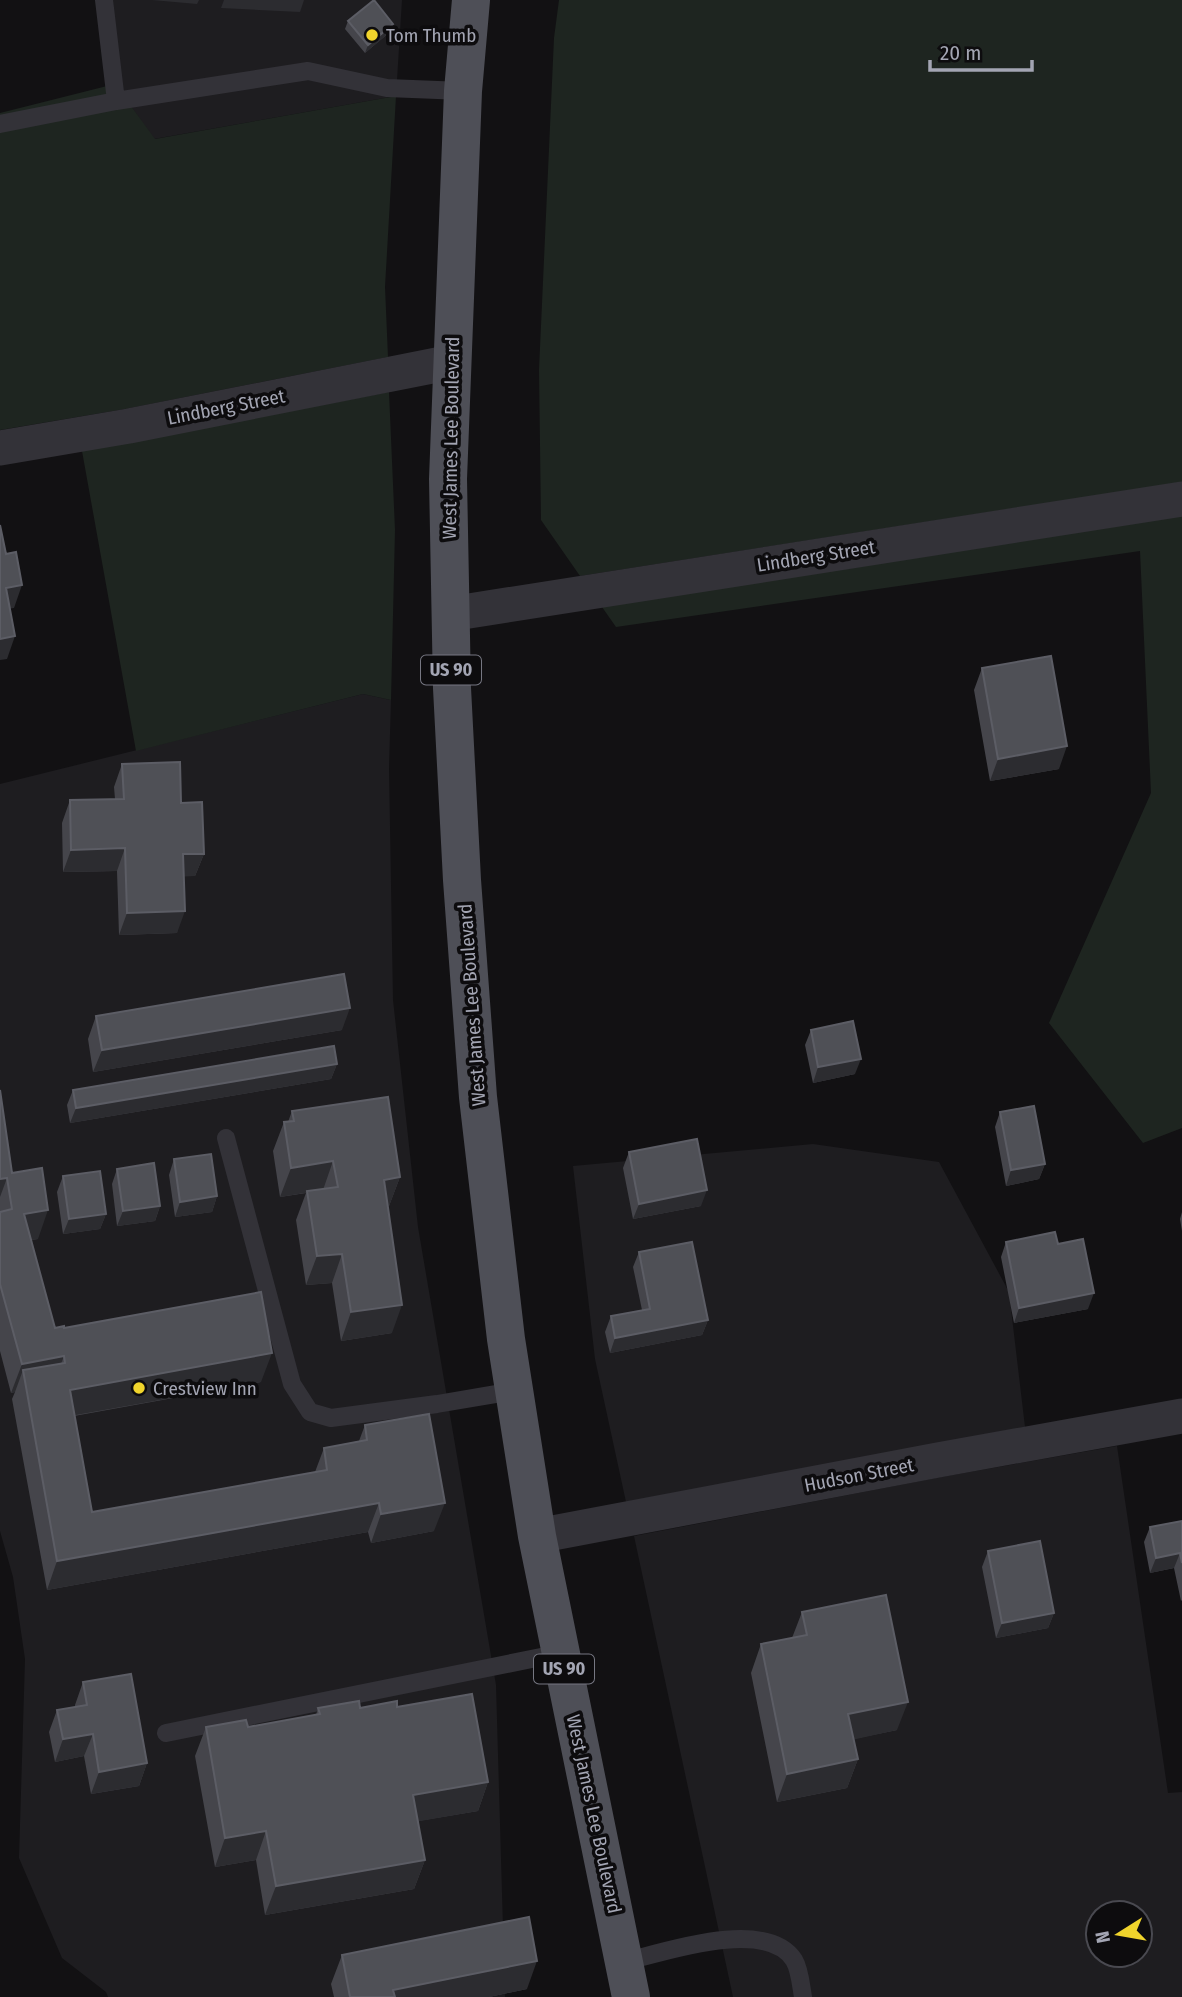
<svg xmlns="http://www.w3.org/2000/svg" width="1182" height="1997" font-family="'Fira Sans Condensed',sans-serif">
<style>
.built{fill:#1e1d20;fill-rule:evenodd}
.green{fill:#1e2520}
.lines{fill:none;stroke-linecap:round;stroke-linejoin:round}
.service{stroke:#333238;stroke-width:18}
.minor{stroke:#333238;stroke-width:35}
.primary{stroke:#4e4f57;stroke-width:38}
.wall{fill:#45454b}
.shaded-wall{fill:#2c2c30}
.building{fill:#4f5056;stroke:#5c5d65;stroke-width:2}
.poi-dot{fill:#f0d42c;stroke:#0d0c0e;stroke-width:2.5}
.labels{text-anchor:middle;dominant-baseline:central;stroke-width:7;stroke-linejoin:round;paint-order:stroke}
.shield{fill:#0d0c0e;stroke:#767782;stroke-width:2}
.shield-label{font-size:18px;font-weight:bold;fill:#a3a5b3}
.poi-label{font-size:19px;fill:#a3a5b3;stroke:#0d0c0e;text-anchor:start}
.street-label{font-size:19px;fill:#a3a5b3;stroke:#0d0c0e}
</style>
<rect width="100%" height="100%" fill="#121113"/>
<path class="built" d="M 113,0 L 402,0 L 396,96 L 154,139 L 115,84 Z
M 363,694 L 391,700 L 389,768 L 393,1000 L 418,1227 L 496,1685 L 505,1997 L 108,1997 L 106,1992 L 62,1958 L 19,1858 L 25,1659 L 13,1577 L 0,1531 L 0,784 Z
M 813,1144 L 939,1162 L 1009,1292 L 1025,1427 L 626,1502 L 595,1359 L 573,1166 Z
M 1117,1446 L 1168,1793 L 1182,1792 L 1182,1997 L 733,1997 L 634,1536 L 941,1477 ZM 1098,1913 L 1140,1913 L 1140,1955 L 1098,1955 Z"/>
<path class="green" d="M 559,0 L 1182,0 L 1182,482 L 580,576 L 541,520 L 539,370 L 554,38 Z
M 115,84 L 155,139 L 396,96 L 385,287 L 388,357 L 125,409 L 0,430 L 0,113 Z
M 389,392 L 395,530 L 391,700 L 363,694 L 136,751 L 82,451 Z
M 1182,516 L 1182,1128 L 1143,1143 L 1049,1023 L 1151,793 L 1140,551 L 616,627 L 602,607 Z"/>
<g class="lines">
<path class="service" d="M 104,0 L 116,101
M 0,124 L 116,101 L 308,71 L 387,88 L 463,91
M 226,1138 L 292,1384 L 310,1412 L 331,1418 L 437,1404 L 514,1391
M 166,1733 L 561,1653
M 624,1962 C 664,1952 766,1917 794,1960 C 800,1970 801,1986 803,1997"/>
<path class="minor" d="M 0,448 L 129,426 L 452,362
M 450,614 L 1182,499
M 537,1536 L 938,1460 L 1182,1416"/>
<path class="primary" d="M 471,0 L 463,91 L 448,479 L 452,688 L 462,880 L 478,1097 L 506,1339 L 537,1536 L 631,1997"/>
</g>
<path class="wall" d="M 348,21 L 390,32 L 365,53 L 345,29 Z
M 982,668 L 1059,769 L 990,781 L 974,690 Z
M 122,764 L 181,803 L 204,854 L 195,876 L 184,876 L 177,933 L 119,935 L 117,871 L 63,872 L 62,823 L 70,800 L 115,799 L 114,787 Z
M 96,1016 L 342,1030 L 93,1072 L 88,1039 Z
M 811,1030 L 855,1074 L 813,1083 L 805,1045 Z
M 337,1064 L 331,1079 L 70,1123 L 67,1105 L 73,1090 Z
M 0,1090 L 12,1173 L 38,1239 L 31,1240 L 55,1328 L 64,1328 L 261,1382 L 74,1416 L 92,1512 L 315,1472 L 324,1448 L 359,1441 L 365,1425 L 434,1531 L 371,1543 L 368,1532 L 47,1590 L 12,1399 L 15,1392 L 11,1393 L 0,1351 Z
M 292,1111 L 400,1177 L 389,1206 L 388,1206 L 392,1333 L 341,1341 L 332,1283 L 306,1285 L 296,1220 L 306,1193 L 280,1197 L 273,1151 L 284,1122 L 288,1122 Z
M 1000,1112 L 1045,1164 L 1039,1179 L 1006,1186 L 995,1127 Z
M 629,1152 L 701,1206 L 633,1219 L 623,1168 Z
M 174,1159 L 217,1196 L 212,1212 L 175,1217 L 169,1175 Z
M 117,1169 L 160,1206 L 155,1221 L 117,1226 L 112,1184 Z
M 63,1176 L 106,1214 L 100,1229 L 63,1234 L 57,1192 Z
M 1182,1212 L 1182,1231 L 1180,1219 Z
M 1006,1242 L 1058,1244 L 1088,1309 L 1014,1323 L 1001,1257 Z
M 639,1252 L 708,1320 L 702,1335 L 610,1353 L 605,1332 L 611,1316 L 642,1310 L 633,1267 Z
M 1182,1521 L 1182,1600 L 1181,1601 L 1174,1568 L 1150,1573 L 1144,1542 L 1150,1527 Z
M 988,1551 L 1054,1613 L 1048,1628 L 996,1638 L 982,1567 Z
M 802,1612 L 897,1730 L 853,1739 L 858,1759 L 847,1788 L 777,1802 L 751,1673 L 761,1644 L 792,1638 Z
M 83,1682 L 147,1763 L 139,1786 L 91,1794 L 84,1756 L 55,1762 L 49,1732 L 57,1710 L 75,1707 L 75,1705 Z
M 397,1707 L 488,1782 L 478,1811 L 418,1821 L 425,1860 L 414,1889 L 265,1915 L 256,1860 L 215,1867 L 195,1756 L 206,1727 L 248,1727 L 316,1715 L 318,1708 Z
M 342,1955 L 527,1989 L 489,1997 L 334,1997 L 331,1984 Z"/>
<path class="shaded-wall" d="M 152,0 L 199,0 L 197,4 Z
M 224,0 L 304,0 L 300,12 L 221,8 Z
M 393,24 L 390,32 L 365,53 L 368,45 Z
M 22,585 L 14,608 L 0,610 L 6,588 Z
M 15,636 L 7,659 L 0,660 L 0,639 Z
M 1067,746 L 1059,769 L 990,781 L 998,759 Z
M 125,848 L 117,871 L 63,872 L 71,850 Z
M 183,854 L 204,854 L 195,876 L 175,877 Z
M 185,911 L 177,933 L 119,935 L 127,913 Z
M 350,1008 L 342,1030 L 93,1072 L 102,1050 Z
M 861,1059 L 855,1074 L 813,1083 L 818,1067 Z
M 337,1064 L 331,1079 L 70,1123 L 76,1108 Z
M 333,1161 L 323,1190 L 280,1197 L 291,1168 Z
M 1045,1164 L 1039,1179 L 1006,1186 L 1011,1170 Z
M 400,1177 L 389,1206 L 373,1208 L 384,1180 Z
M 7,1178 L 0,1197 L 0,1179 Z
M 707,1190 L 701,1206 L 633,1219 L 639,1204 Z
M 217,1196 L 212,1212 L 175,1217 L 180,1202 Z
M 160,1206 L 155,1221 L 117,1226 L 123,1211 Z
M 48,1210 L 38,1239 L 13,1242 L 24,1214 Z
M 106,1214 L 100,1229 L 63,1234 L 69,1219 Z
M 342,1254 L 332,1283 L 306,1285 L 317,1256 Z
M 1094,1293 L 1088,1309 L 1014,1323 L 1019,1308 Z
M 402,1305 L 392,1333 L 341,1341 L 351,1312 Z
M 708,1320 L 702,1335 L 610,1353 L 615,1338 Z
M 272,1353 L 261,1382 L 59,1418 L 70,1390 Z
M 64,1356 L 53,1385 L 23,1370 L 15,1392 L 11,1393 L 22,1364 Z
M 379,1503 L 368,1532 L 47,1590 L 57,1561 Z
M 445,1503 L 434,1531 L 371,1543 L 381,1514 Z
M 1180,1553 L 1174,1568 L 1150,1573 L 1156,1558 Z
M 1054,1613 L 1048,1628 L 996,1638 L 1002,1623 Z
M 908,1702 L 897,1730 L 838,1743 L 848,1714 Z
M 93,1734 L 84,1756 L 55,1762 L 63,1739 Z
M 858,1759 L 847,1788 L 777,1802 L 787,1774 Z
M 147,1763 L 139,1786 L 91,1794 L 99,1772 Z
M 488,1782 L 478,1811 L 403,1824 L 413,1795 Z
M 266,1831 L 256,1860 L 215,1867 L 225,1838 Z
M 425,1860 L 414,1889 L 265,1915 L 276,1886 Z
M 537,1961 L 527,1989 L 489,1997 L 391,1997 L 393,1990 Z"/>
<path class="building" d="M 374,0 L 393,24 L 368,45 L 348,21 Z
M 0,525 L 6,554 L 16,552 L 22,585 L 6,588 L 15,636 L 0,639 Z
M 1051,656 L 1067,746 L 998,759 L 982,668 Z
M 180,762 L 181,803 L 202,802 L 204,854 L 183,854 L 185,911 L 127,913 L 125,848 L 71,850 L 70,800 L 124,799 L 122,764 Z
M 344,974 L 350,1008 L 102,1050 L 96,1016 Z
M 853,1021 L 861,1059 L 818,1067 L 811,1030 Z
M 334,1046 L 337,1064 L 76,1108 L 73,1090 Z
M 0,1090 L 12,1173 L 42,1168 L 48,1210 L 24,1214 L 55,1328 L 64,1326 L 64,1328 L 261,1292 L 272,1353 L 70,1390 L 92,1512 L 327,1470 L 324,1448 L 367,1440 L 365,1425 L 429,1414 L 445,1503 L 381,1514 L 379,1503 L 57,1561 L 23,1370 L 65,1363 L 64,1356 L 22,1364 L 0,1284 L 0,1212 L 12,1209 L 7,1178 L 0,1179 Z
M 388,1097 L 400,1177 L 384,1180 L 402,1305 L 351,1312 L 342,1254 L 317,1256 L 307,1191 L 338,1187 L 333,1161 L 291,1168 L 284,1122 L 294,1121 L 292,1111 Z
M 1034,1106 L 1045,1164 L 1011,1170 L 1000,1112 Z
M 697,1139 L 707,1190 L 639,1204 L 629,1152 Z
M 211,1154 L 217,1196 L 180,1202 L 174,1159 Z
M 154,1163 L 160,1206 L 123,1211 L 117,1169 Z
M 100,1171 L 106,1214 L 69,1219 L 63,1176 Z
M 1055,1232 L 1058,1244 L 1083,1239 L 1094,1293 L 1019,1308 L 1006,1242 Z
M 692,1242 L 708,1320 L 615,1338 L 611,1316 L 650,1309 L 639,1252 Z
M 1182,1521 L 1182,1563 L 1180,1553 L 1156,1558 L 1150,1527 Z
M 1040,1541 L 1054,1613 L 1002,1623 L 988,1551 Z
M 886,1595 L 908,1702 L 848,1714 L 858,1759 L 787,1774 L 761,1644 L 807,1635 L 802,1612 Z
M 131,1674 L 147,1763 L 99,1772 L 93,1734 L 63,1739 L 57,1710 L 87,1705 L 83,1682 Z
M 472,1694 L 488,1782 L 413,1795 L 425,1860 L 276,1886 L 266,1831 L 225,1838 L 206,1727 L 246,1720 L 248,1727 L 320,1714 L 318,1708 L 359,1701 L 360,1708 L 397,1701 L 397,1707 Z
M 529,1917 L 537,1961 L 393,1990 L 395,1997 L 350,1997 L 342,1955 Z"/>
<g class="poi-dot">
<circle cx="372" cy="35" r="7"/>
<circle cx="139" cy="1388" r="7"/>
</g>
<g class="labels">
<g class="shield">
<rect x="421" y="655.5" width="60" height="29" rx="5"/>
<rect x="534" y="1654.5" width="60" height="29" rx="5"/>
</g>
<g class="shield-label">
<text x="451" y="670">US 90</text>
<text x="564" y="1669">US 90</text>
</g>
<g class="poi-label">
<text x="386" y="35">Tom Thumb</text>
<text x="153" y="1388">Crestview Inn</text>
</g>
<g class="street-label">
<text transform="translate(226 407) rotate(-11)">Lindberg Street</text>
<text transform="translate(451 438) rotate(-89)">West James Lee Boulevard</text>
<text transform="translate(816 556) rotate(-9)">Lindberg Street</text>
<text transform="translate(472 1005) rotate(-94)">West James Lee Boulevard</text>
<text transform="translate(859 1475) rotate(-11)">Hudson Street</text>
<text transform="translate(594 1814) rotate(78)">West James Lee Boulevard</text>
</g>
</g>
<g transform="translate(1119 1934) rotate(259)"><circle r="33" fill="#0d0c0e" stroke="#494950" stroke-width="2"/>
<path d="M0-5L12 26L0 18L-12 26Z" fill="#f0d42c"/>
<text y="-10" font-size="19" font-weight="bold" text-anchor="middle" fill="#a3a5b3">N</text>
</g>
<path d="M930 60v10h102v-10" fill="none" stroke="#a3a5b3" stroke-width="3.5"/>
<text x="940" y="60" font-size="21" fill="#a3a5b3" stroke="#0d0c0e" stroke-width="5" paint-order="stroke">20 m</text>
</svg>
